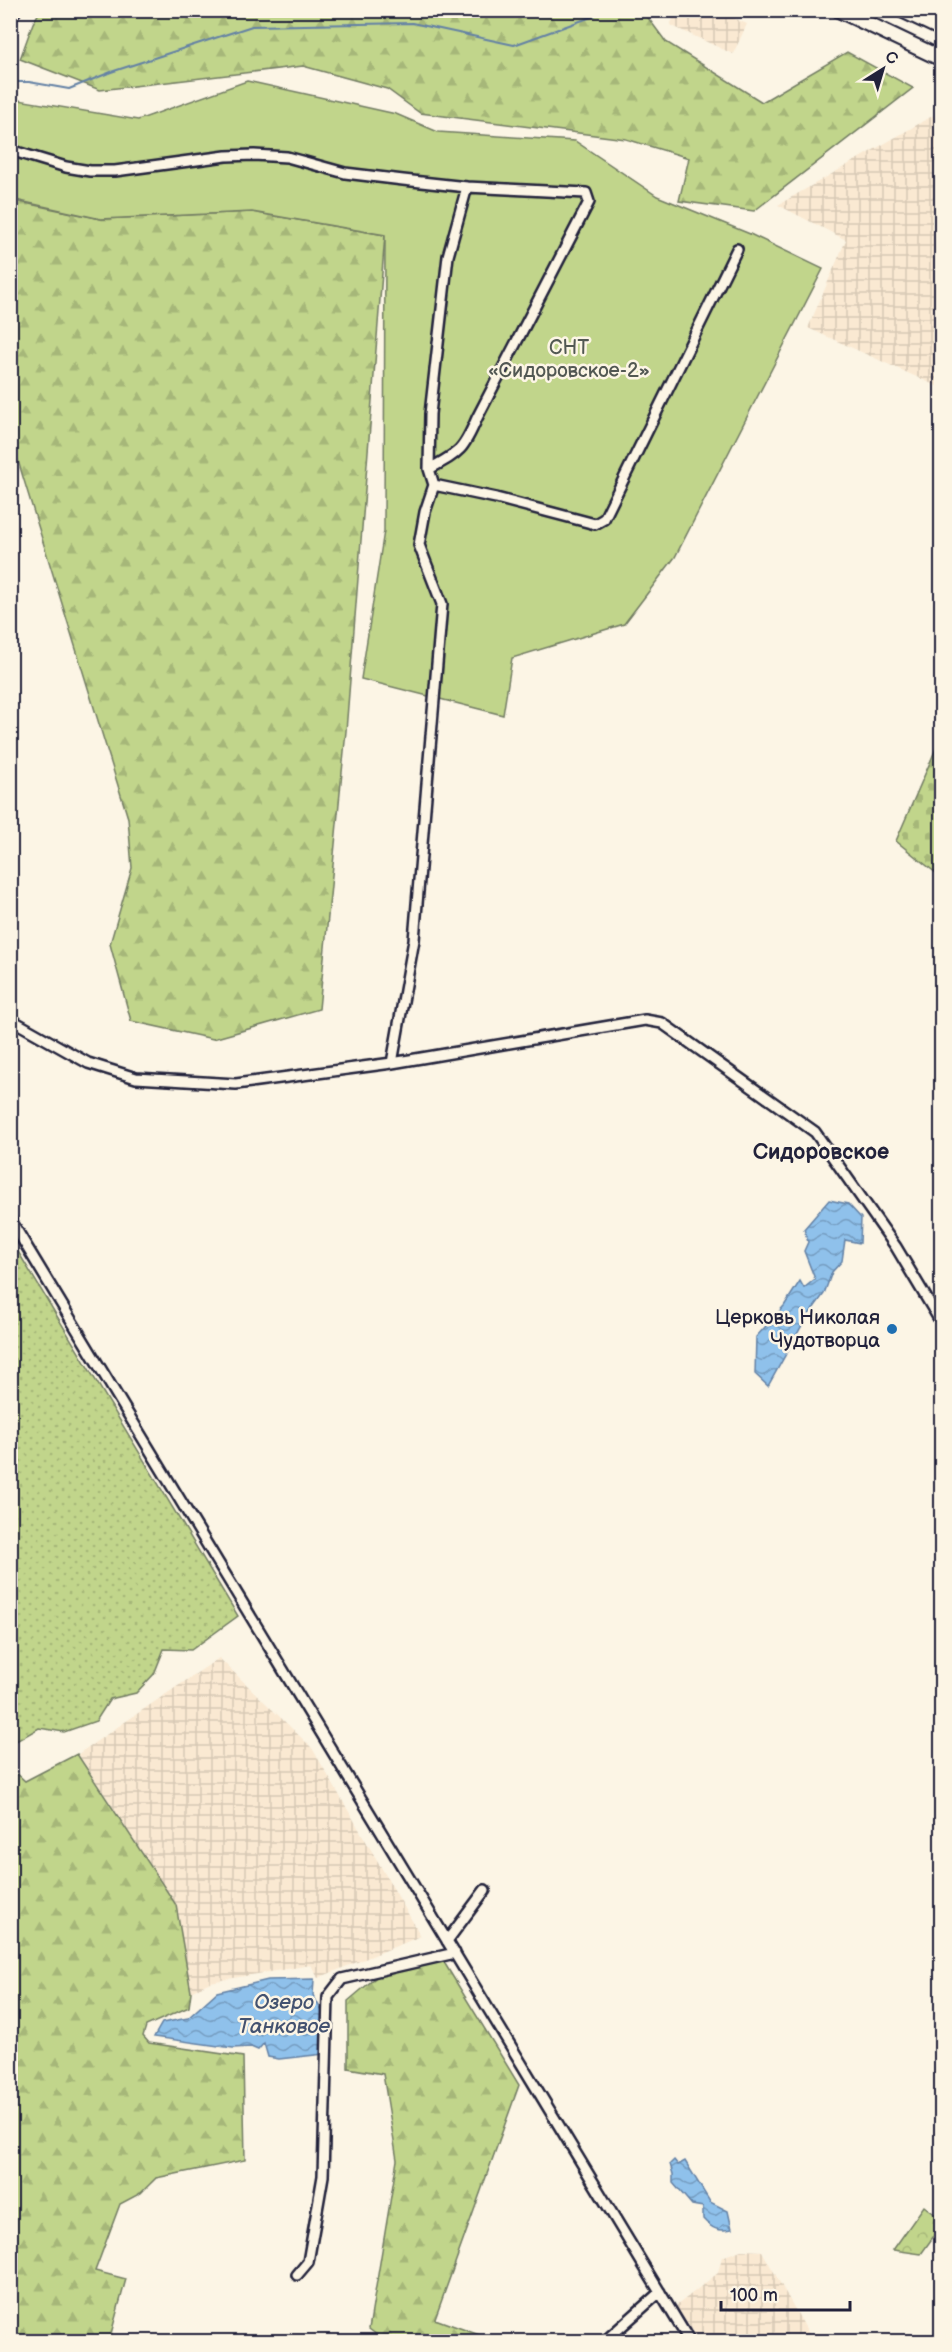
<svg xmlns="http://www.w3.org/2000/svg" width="952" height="2352" font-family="'Balsamiq Sans',sans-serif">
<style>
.industrial{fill:url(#industrial-grid)}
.grass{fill:url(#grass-dots);stroke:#727c63;stroke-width:1.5}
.forest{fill:url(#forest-firs);stroke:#727c63;stroke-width:1.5}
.cemetery{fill:url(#cemetery-stones);stroke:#727c63;stroke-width:1.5}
.park{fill:url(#park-crowns);stroke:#727c63;stroke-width:1.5}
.garden{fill:#c1d58b;stroke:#727c63;stroke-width:1.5}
.water{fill:url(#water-waves);stroke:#6381a5;stroke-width:1.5}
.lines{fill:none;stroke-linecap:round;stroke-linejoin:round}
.stream{stroke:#6381a5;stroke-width:2}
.minor-casing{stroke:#22223b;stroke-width:14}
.highway-casing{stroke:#22223b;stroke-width:18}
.minor{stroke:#fcf5e5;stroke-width:9}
.highway{stroke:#fcf5e5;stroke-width:14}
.poi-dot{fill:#1f6fb2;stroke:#fcf5e5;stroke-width:2}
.labels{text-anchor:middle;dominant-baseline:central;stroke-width:5;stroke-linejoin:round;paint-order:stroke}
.park-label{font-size:20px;fill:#525853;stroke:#fcf5e5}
.poi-label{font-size:20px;fill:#22223b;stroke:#fcf5e5;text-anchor:end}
.water-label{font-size:21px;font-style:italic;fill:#435270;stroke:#fcf5e5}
.quarter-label{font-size:22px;font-weight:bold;fill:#22223b;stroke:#fcf5e5}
</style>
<defs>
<pattern id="industrial-grid" width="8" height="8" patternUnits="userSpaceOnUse" patternTransform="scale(1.5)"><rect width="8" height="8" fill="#fae9d2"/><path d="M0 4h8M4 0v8" fill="none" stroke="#d6c8b5"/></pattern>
<pattern id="grass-dots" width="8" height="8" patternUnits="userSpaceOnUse" patternTransform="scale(1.5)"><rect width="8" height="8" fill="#c1d58b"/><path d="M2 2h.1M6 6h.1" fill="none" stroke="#a6b779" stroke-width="1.8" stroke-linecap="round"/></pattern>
<pattern id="forest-firs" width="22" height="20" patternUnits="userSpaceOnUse" patternTransform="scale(1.5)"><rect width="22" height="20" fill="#c1d58b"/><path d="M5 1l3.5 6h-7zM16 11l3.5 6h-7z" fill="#a6b779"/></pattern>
<pattern id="cemetery-stones" width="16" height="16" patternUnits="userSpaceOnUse" patternTransform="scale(1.5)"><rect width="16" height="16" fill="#c1d58b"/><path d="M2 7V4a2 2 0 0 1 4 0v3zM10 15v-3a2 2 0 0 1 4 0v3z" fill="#a6b779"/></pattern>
<pattern id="park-crowns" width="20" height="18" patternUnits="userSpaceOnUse" patternTransform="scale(1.5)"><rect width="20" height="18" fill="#c1d58b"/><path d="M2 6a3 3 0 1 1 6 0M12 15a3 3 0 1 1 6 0" fill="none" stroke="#a6b779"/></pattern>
<pattern id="water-waves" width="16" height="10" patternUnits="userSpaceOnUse" patternTransform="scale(1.5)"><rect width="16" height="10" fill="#8fc1eb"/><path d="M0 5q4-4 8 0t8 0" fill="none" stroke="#749cc0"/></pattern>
</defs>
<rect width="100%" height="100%" fill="#fcf5e5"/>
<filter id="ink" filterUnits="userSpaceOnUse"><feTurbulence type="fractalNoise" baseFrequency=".0167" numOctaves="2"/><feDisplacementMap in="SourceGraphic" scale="12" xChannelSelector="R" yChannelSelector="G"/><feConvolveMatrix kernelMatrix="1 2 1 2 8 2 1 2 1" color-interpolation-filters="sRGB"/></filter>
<g filter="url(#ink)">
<path class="industrial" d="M 677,11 L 719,11 L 747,24 L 733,54 L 670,25 Z
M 941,111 L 941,388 L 808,328 L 846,240 L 778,205 Z
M 219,1658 L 312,1748 L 421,1936 L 318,1978 L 311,1965 L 210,1982 L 191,1992 L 176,1905 L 78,1754 Z
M 741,2250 L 762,2251 L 813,2341 L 698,2341 L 676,2306 L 718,2273 L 722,2257 Z"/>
<path class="grass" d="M 11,1240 L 238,1616 L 191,1650 L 164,1649 L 154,1674 L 136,1693 L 110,1699 L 96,1721 L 64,1732 L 39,1728 L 11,1744 Z"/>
<path class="forest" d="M 647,11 L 646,15 L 666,42 L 762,102 L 847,52 L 913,88 L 754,211 L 679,201 L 689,158 L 626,139 L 420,113 L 387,89 L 303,66 L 100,90 L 20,59 L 33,23 L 40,11 Z
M 10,200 L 101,219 L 252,212 L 385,235 L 346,731 L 319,1009 L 213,1039 L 131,1021 L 110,944 L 132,868 L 128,818 L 11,438 Z
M 10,1753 L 13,1770 L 25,1781 L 77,1754 L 176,1905 L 191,1992 L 189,2007 L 146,2026 L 143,2036 L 149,2043 L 243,2057 L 245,2160 L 156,2178 L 141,2193 L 120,2204 L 95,2271 L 126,2279 L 109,2341 L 11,2341 Z
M 442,1959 L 519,2085 L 435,2319 L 482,2336 L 480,2341 L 385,2341 L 369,2329 L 397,2160 L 383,2074 L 348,2068 L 348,2001 L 380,1974 Z"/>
<path class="cemetery" d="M 941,737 L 941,877 L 896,841 Z"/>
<path class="park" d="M 924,2206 L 941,2219 L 941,2226 L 921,2254 L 893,2250 Z"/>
<path class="garden" d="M 247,81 L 396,114 L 438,132 L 575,141 L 657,196 L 750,234 L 823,269 L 675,557 L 624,624 L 512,658 L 503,715 L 361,679 L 384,531 L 385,235 L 252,212 L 101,219 L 11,199 L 11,130 L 19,100 L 138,120 Z"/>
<path class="water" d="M 829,1200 L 848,1204 L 861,1218 L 860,1243 L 845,1240 L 842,1261 L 832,1272 L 824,1294 L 805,1320 L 768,1386 L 755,1374 L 756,1337 L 784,1306 L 800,1281 L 804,1288 L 815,1279 L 804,1251 L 808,1242 L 804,1229 Z
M 314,1979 L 313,1995 L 325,2017 L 324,2054 L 279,2059 L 268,2057 L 264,2043 L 258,2050 L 251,2047 L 233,2048 L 154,2037 L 162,2023 L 188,2018 L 217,1992 L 268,1980 Z
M 674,2160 L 678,2165 L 685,2161 L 710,2202 L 728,2211 L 732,2229 C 719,2232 712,2229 703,2219 L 703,2207 L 692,2205 L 673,2183 L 673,2174 L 670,2164 Z"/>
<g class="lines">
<path class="stream" d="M 10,82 L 29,82 L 69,89 L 111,72 L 252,26 L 412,23 L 514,45 L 594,16 L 600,10"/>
<g class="minor-casing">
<path id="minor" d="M 10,150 L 66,167 L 90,171 L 115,171 L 226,156 L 254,155 L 287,157 L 345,173 L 403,180 L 467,187 L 586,193 L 589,202 L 477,418 C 463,451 460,452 429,469
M 434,485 L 496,498 L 595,524 L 604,519 L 737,249
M 10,1019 L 88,1063 L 136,1078 L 236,1084 L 392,1063 L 645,1020 L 662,1023 L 815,1132 L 896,1247 L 942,1324
M 392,1063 L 414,940 L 442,604 L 419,545 L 425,512 L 434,485 L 429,469 L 430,414 L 448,256 L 467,187
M 10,1219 L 690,2342
M 447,1941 L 485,1890
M 297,2275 L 308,2262 L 323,2176 L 328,1997 L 342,1979 L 455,1953
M 604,2342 L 660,2292"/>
</g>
<g class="highway-casing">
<path id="highway" d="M 839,10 L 942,59
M 902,10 L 942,29
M 10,14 L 14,10"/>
</g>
<use href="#minor" class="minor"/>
<use href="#highway" class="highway"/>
</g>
</g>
<circle class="poi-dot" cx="892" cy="1329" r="6"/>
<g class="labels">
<g class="park-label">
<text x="569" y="348">СНТ<tspan x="569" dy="23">«Сидоровское-2»</tspan></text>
</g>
<g class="poi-label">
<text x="880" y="1318">Церковь Николая<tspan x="880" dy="23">Чудотворца</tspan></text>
</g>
<g class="water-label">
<text x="284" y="2002">Озеро<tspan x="284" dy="24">Танковое</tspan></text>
</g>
<g class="quarter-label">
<text x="821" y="1152">Сидоровское</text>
</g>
</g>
<rect width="952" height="2352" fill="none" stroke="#fcf5e5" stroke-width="36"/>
<rect x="18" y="18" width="916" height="2316" fill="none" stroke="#22223b" stroke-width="2" filter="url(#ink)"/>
<g transform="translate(883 69) rotate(37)" stroke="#fcf5e5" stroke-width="4.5" paint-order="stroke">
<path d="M0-4.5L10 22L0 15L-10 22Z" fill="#22223b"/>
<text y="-9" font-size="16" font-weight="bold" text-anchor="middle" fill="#22223b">С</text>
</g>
<path d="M721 2301v9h129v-9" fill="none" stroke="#22223b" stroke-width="3"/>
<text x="730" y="2301" font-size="18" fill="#22223b" stroke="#fcf5e5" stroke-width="4.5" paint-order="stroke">100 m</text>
</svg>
